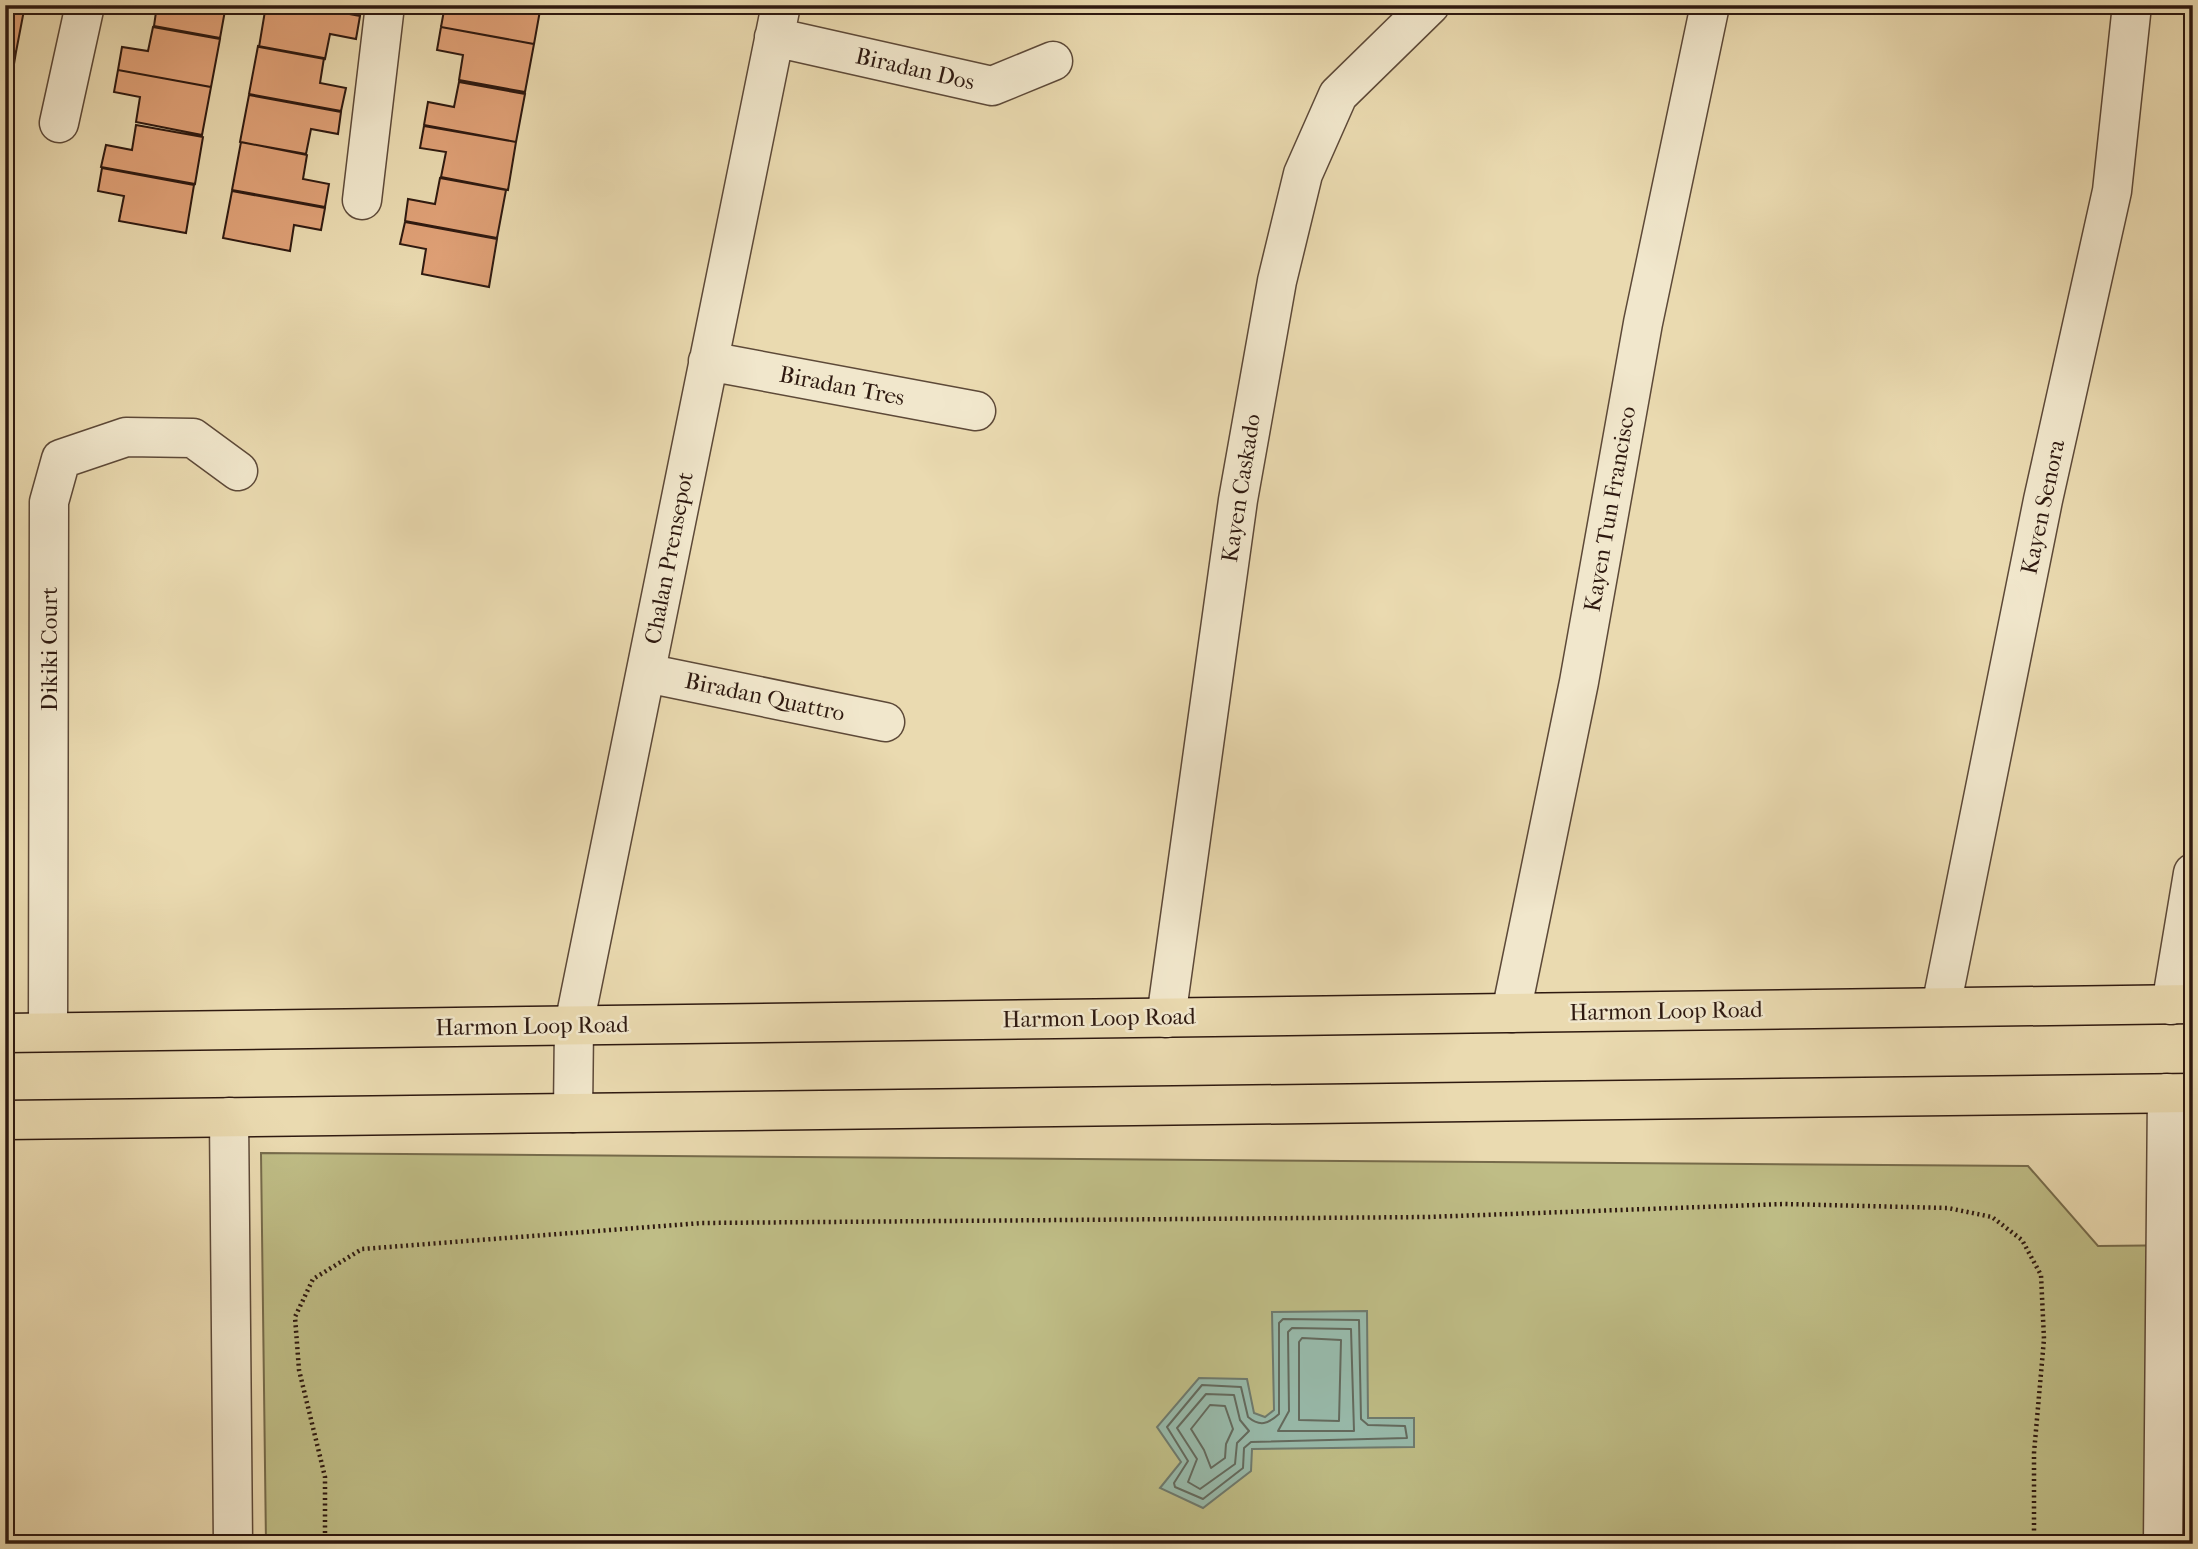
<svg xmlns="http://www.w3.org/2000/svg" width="2198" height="1549" font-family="'IM FELL French Canon',serif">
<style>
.green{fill:#bfbd86;stroke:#766b4b;stroke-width:2}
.water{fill:#98bbac;stroke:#6e7a6e;stroke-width:2}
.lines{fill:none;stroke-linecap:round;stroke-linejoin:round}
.shore{stroke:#636a5e;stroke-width:2}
.building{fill:#dfa076;stroke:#2e1910;stroke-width:2}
.minor-casing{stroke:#5d4938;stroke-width:41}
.major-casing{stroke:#2e1910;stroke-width:41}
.path{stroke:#2e1910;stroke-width:4.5;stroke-dasharray:2 3.5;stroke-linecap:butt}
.minor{stroke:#f1e7cc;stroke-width:38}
.major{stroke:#eadab0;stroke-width:38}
.labels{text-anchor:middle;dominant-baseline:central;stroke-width:5;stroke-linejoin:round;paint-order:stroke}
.street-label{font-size:23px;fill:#2e1910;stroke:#f1e7cc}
</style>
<rect width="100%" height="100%" fill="#eadab0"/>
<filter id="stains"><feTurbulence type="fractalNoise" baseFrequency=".00286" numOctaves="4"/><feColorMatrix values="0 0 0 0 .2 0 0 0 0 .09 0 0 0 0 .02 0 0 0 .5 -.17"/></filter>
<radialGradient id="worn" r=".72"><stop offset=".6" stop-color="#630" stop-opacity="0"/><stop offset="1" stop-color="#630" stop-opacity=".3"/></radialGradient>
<path class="green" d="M 261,1153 L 2028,1166 L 2098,1246 L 2193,1245 L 2193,1544 L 266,1544 Z"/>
<path class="water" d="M 1367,1311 L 1368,1418 L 1414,1418 L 1414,1447 L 1252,1449 L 1251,1471 L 1203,1508 L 1160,1488 L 1181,1462 L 1157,1427 L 1199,1378 L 1247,1379 L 1254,1413 L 1265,1417 L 1274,1410 L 1272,1312 Z"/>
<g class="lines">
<path class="shore" d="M 1283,1319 L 1359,1320 L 1361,1419 L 1368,1425 L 1405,1426 L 1407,1438 L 1251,1442 L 1244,1448 L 1243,1468 L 1203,1499 L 1175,1487 L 1174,1483 L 1188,1461 L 1167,1427 L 1202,1385 L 1241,1387 L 1248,1417 C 1260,1427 1268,1424 1279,1414 L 1279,1323 Z
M 1292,1328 L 1351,1329 L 1354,1431 L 1278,1431 L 1289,1411 L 1288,1332 Z
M 1302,1338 L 1341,1340 L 1339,1421 L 1299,1420 L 1299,1342 Z
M 1206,1394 L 1234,1395 L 1240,1420 L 1249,1431 L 1237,1443 L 1235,1464 L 1200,1489 L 1188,1482 L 1197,1459 L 1177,1428 Z
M 1210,1405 L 1225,1406 L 1233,1429 L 1226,1444 L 1225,1458 L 1211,1468 L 1204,1450 L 1191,1429 Z"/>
</g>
<path class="building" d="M 5,5 L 25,5 L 16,52 L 5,50 Z
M 157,5 L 226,5 L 220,38 L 154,26 Z
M 266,5 L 301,5 L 360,16 L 356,39 L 330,34 L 325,59 L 259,47 Z
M 303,5 L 362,5 L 360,15 Z
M 445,5 L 471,9 L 472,5 L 541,5 L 534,44 L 441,27 Z
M 153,27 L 220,39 L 211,87 L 118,70 L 122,47 L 148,51 Z
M 441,27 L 534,44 L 525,92 L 459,80 L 463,55 L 437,50 Z
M 258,46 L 324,58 L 320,83 L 346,88 L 341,111 L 249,94 Z
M 5,50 L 16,52 L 8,100 L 5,100 Z
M 118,70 L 211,87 L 202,135 L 136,122 L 140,97 L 114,92 Z
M 459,82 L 525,94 L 516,142 L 424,125 L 428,102 L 454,107 Z
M 249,95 L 341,112 L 338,134 L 311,129 L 306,154 L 240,142 Z
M 136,125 L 203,137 L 195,184 L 101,167 L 106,145 L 132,150 Z
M 424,126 L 516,142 L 508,190 L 441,177 L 446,152 L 420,148 Z
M 241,142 L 307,155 L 303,179 L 329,184 L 325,207 L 232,190 Z
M 102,168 L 194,185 L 186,233 L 119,221 L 124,196 L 98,191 Z
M 440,178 L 506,190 L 497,238 L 405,221 L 408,199 L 435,204 Z
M 232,191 L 325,208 L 321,230 L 294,225 L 290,251 L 223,238 Z
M 405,222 L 497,239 L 489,287 L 422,274 L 426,249 L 400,244 Z
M 1504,1537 L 1504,1544 L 1114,1543 Z"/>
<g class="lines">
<g class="minor-casing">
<path id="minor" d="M 774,37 L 992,86 L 1053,61
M 59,123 L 85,5
M 362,200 L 385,5
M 708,361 L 976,411
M 646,673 L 885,722
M 2171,1005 L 2193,873
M 1941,1007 L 2043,500 L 2112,191 L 2132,5
M 1511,1013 L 1579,682 L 1643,323 L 1710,5
M 1166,1018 L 1238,500 L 1277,281 L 1303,174 L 1338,95 L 1430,5
M 48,1032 L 49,502 L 61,459 L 126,437 L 193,438 L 238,471
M 573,1113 L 574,1025 L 781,5
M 229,1117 L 233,1544
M 2163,1544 L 2167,1093"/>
</g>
<g class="major-casing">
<path id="major" d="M 5,1033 L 2193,1004
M 5,1120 L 2193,1093"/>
</g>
<path class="path" d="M 325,1544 L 325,1477 L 299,1370 L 295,1317 L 313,1279 L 362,1249 L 702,1223 L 1427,1217 L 1784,1204 L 1948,1208 L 1992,1217 L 2022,1240 L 2041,1275 L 2044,1339 L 2034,1453 L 2034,1544"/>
<use href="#minor" class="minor"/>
<use href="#major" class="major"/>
</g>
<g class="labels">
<g class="street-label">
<text transform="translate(915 69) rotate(13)">Biradan Dos</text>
<text transform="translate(842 386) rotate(11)">Biradan Tres</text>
<text transform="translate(1241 488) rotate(-81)">Kayen Caskado</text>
<text transform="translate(2043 507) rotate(-78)">Kayen Senora</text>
<text transform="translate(1610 509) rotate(-80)">Kayen Tun Francisco</text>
<text transform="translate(669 558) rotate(-79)">Chalan Prensepot</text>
<text transform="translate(49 649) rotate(-90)">Dikiki Court</text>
<text transform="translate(765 697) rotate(12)">Biradan Quattro</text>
<text transform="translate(1666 1011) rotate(-1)">Harmon Loop Road</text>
<text transform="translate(1099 1018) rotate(-1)">Harmon Loop Road</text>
<text transform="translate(532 1026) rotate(-1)">Harmon Loop Road</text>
</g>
</g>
<rect width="2198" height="1549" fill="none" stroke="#eadab0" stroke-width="28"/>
<rect x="7" y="7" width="2184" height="1535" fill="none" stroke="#2e1910" stroke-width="3.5"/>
<rect x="14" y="14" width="2170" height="1521" fill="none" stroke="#2e1910" stroke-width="2"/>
<rect width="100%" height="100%" filter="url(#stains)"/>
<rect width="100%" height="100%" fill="url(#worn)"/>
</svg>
